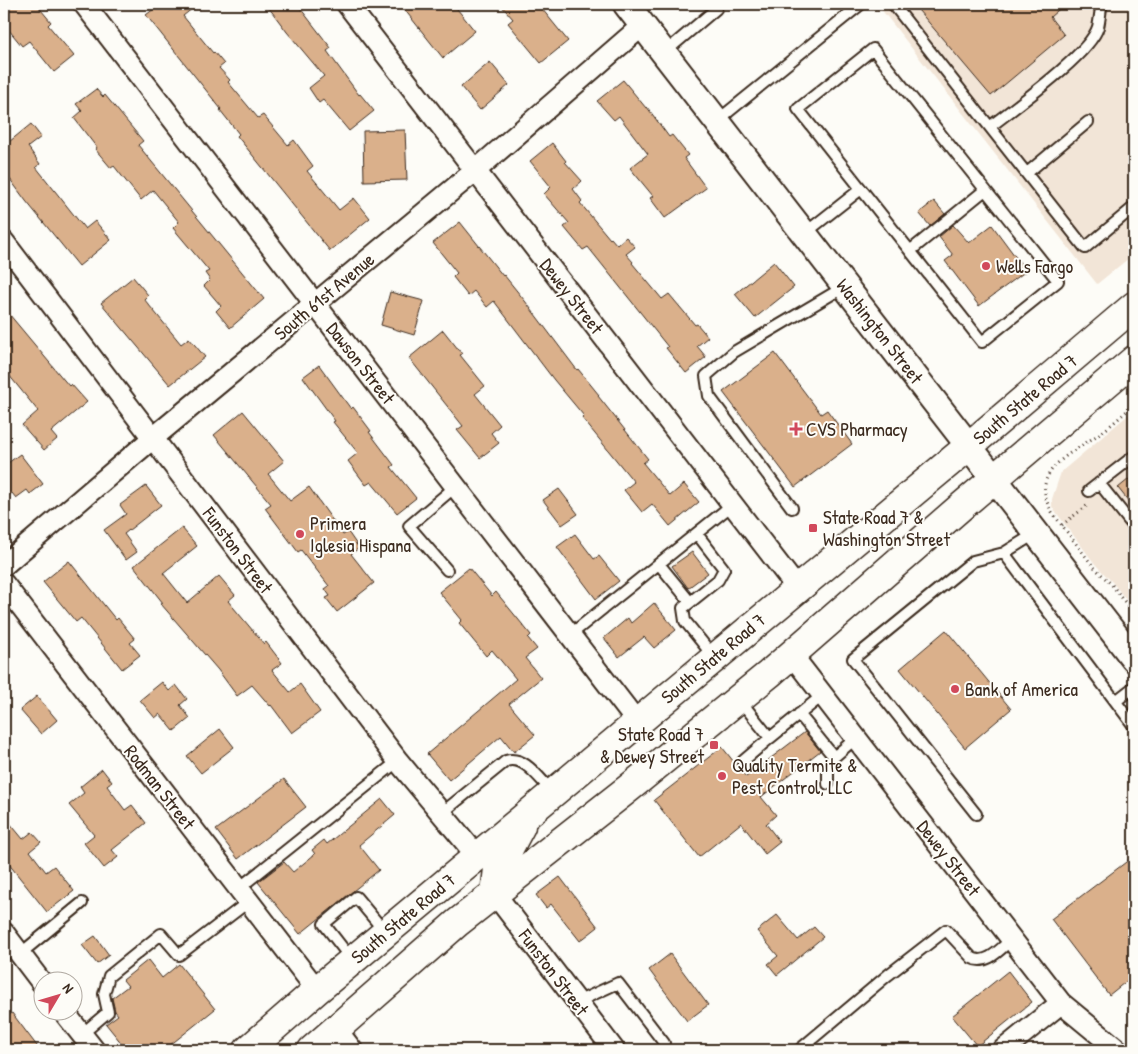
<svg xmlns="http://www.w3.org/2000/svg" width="1138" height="1054" font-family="'Patrick Hand',sans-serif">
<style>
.built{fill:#f2e5d7}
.building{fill:#dab08b;stroke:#3b2a1e}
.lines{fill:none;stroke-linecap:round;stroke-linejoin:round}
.service-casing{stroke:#3b2a1e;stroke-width:14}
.minor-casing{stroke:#3b2a1e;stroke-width:24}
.tertiary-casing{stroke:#3b2a1e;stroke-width:29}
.primary-casing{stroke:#3b2a1e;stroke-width:31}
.path{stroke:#3b2a1e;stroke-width:3;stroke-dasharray:1 4;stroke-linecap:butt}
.service{stroke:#fdfcf7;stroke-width:10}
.minor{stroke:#fdfcf7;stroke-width:20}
.tertiary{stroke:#fdfcf7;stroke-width:25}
.primary{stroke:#fdfcf7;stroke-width:28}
.poi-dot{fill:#d1495b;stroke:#fdfcf7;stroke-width:2}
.labels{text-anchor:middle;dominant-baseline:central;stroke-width:4;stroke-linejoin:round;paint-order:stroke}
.poi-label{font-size:19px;fill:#3b2a1e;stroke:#fdfcf7;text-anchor:start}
.street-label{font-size:19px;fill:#3b2a1e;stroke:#fdfcf7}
</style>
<rect width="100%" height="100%" fill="#fdfcf7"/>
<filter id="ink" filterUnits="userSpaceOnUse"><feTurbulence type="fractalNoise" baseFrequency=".02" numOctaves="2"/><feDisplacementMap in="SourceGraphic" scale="10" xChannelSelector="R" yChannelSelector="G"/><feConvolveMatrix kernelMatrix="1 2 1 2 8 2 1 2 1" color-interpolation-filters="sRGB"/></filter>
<g filter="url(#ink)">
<path class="built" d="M 877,4 L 1134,4 L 1134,254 L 1097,284 Z
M 1134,410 L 1134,610 L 1113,583 L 1095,564 L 1052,507 L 1052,499 L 1061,472 Z"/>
<path class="building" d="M 4,4 L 36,4 L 51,22 L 48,25 L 74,56 L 54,72 L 29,41 L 22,46 L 4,24 Z
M 160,4 L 198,4 L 183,16 L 213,53 L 214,52 L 224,64 L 219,68 L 230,80 L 228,82 L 258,118 L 263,115 L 288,145 L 294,140 L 313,166 L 307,171 L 339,210 L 354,198 L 370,218 L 330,251 L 237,136 L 239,134 L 220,110 L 221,109 L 146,15 Z
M 266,4 L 297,4 L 331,48 L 327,51 L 359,95 L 360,94 L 374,111 L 349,131 L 323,100 L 319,103 L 309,88 L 324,76 L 287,32 Z
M 400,4 L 453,4 L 475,31 L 443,58 Z
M 500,4 L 538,4 L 568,41 L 541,63 L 508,23 L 513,19 Z
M 913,4 L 1065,4 L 1050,17 L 1064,35 L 991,96 Z
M 490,62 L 509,85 L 480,110 L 461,87 Z
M 623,80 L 646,108 L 647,107 L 669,137 L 672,135 L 688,155 L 684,158 L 706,188 L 665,218 L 650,198 L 653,196 L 630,168 L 648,154 L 619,116 L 614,120 L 597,101 Z
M 96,89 L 103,97 L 105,95 L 143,141 L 138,145 L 264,299 L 230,328 L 216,311 L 221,306 L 204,286 L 210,280 L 205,273 L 209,271 L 173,228 L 179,222 L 153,190 L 141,200 L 114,166 L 111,168 L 95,149 L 97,148 L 74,118 L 82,111 L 76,104 Z
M 31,124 L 41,137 L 28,147 L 40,164 L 36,167 L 85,229 L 95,221 L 111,240 L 79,266 L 26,201 L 4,171 L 4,146 Z
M 405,130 L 407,180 L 364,181 L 363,131 Z
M 552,143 L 566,161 L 565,162 L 582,181 L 573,189 L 582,201 L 580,203 L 610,239 L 611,238 L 617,245 L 626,237 L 635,247 L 626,254 L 633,262 L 632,263 L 662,299 L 669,294 L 695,325 L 697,324 L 708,337 L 697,346 L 706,357 L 686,373 L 666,348 L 668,347 L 588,247 L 583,250 L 564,227 L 569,223 L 544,194 L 551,187 L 530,161 Z
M 934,201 L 945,214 L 930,226 L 919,213 Z
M 460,222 L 503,276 L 504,275 L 525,301 L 577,370 L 578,369 L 599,395 L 598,396 L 648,459 L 643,463 L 670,496 L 684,484 L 699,502 L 670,526 L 652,504 L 642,512 L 624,490 L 634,482 L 582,418 L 584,416 L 554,380 L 494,301 L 487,307 L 474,291 L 468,296 L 453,277 L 457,273 L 433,243 Z
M 953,225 L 969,243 L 992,225 L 1026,271 L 979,306 L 945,261 L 953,255 L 939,237 Z
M 774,262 L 794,287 L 755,318 L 735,294 Z
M 133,277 L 148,295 L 144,299 L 181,344 L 189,338 L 205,357 L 170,385 L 101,303 Z
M 390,292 L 424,301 L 414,335 L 381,325 Z
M 4,308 L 69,386 L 71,384 L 87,402 L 51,432 L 57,439 L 44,450 L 22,425 L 38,411 L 4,369 Z
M 443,330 L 462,354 L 460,355 L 485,386 L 475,394 L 500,425 L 491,433 L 499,443 L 480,458 L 457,430 L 463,426 L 409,358 Z
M 775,353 L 821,414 L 827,410 L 852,444 L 795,487 L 723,392 Z
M 319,365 L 351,409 L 353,407 L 371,431 L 369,432 L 394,465 L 391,467 L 416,498 L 397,513 L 371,482 L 366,485 L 348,461 L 358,453 L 333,422 L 335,421 L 303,377 Z
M 243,411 L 284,461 L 268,474 L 290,501 L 309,487 L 343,535 L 348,532 L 359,548 L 351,554 L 374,583 L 337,612 L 326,598 L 330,596 L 325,589 L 329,586 L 301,550 L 298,552 L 265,508 L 271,504 L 214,435 Z
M 20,454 L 43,484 L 30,494 L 27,490 L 16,498 L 12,493 L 4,499 L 4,466 Z
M 1134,475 L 1134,508 L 1118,488 Z
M 146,486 L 161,505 L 124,534 L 137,552 L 126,560 L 104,530 L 126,514 L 120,505 Z
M 559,489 L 578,514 L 562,525 L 543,500 Z
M 182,528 L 197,546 L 163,573 L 187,603 L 219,576 L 235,595 L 228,601 L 264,644 L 266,642 L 282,663 L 272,670 L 290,692 L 300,684 L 320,712 L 292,733 L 271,705 L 270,706 L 252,685 L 237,696 L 218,670 L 161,604 L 163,603 L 134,566 Z
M 575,534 L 594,559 L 599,556 L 619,581 L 596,599 L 557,547 Z
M 692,552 L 708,573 L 688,588 L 672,566 Z
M 69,561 L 116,620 L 118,618 L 135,639 L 130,643 L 140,655 L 122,669 L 81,618 L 76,622 L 43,582 Z
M 469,568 L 492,596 L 496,592 L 531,635 L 528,638 L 537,649 L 525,658 L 541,678 L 509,704 L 535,735 L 514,752 L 501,736 L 449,780 L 427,754 L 516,679 L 492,650 L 486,656 L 459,623 L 462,620 L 439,592 Z
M 654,603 L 676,630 L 654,648 L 644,637 L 619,657 L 604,638 L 628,618 L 631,623 Z
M 946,630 L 1011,709 L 965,748 L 900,669 Z
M 162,682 L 169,691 L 176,685 L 187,699 L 180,705 L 190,718 L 174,731 L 160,714 L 155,718 L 140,700 Z
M 37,696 L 57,720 L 41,734 L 20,710 Z
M 220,729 L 234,747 L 201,773 L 187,756 Z
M 805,732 L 820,751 L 761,797 L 776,815 L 766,824 L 780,842 L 765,854 L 741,823 L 699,857 L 654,800 L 722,747 L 746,777 Z
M 102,769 L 112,782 L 107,786 L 125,810 L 132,805 L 146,823 L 112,850 L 118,857 L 104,868 L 84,843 L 94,835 L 69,805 L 84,793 L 80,787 Z
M 284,779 L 306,807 L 238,859 L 216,830 Z
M 382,799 L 395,815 L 359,845 L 379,870 L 300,934 L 258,882 L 284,862 L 293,872 L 315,854 L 312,850 L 324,840 L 327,844 Z
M 4,816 L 23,839 L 32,832 L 41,842 L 30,851 L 46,872 L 54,866 L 74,891 L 47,912 L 4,858 Z
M 1134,856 L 1134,975 L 1109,995 L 1051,919 Z
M 560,877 L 598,927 L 580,941 L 551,904 L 546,908 L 536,895 Z
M 777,915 L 798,940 L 814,927 L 823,937 L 777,975 L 768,964 L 778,956 L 757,931 Z
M 95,936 L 109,955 L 97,964 L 82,945 Z
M 670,954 L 708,1005 L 687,1021 L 649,970 Z
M 148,960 L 162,978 L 179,964 L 215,1009 L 164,1050 L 127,1050 L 106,1024 L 118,1015 L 115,1011 L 112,998 L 128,986 L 123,980 Z
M 1008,971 L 1032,1002 L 977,1046 L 952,1016 Z
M 12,1013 L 40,1050 L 4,1050 L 4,1019 Z"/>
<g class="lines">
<g class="service-casing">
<path id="service" d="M 893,4 L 1085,248 L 1134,207
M 873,49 L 1058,281 L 982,342 L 798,109 Z
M 664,53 L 716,9
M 717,121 L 861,4
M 991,126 C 1015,107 1090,54 1098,27 C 1100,19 1100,11 1102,4
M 1027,173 L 1088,122
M 804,234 L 861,189
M 910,251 L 985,190
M 1099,483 L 1134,527
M 1089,491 L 1134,456
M 792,508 L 709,396 L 706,376 L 734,352 L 844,287
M 697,534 L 724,569 L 718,580 L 683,608 L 685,621 L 714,657
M 1004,553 L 1036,533
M 659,564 L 690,602
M 447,570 L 409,526 L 456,486
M 570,635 L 733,504
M 739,699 L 770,738 L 823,695
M 1116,701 L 1134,687
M 799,714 L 834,757 L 856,738
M 743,761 L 770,738
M 828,784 L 828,769 L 834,757
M 442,813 L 506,761 C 525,755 540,780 552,791
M 976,814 L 853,659 L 973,561 L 1004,553 L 1134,726
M 238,889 L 398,761
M 20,954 L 82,903
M 352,960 L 324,924 L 356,897 L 385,932
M 577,1002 L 618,983 L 664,1043
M 82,1034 L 108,1012 L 104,994 L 109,976 L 161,934 L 179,955 L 248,902
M 799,1050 L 888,975 L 946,930 L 972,958 C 987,966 1001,948 1012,939"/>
</g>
<g class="minor-casing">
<path id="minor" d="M 84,4 L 637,722
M 347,4 L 797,588
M 4,242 L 398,761 L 477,856
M 4,565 L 153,438 L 475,171 L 643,25
M 4,584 L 317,990
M 791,654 L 1061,1003 L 1118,1050
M 495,894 L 614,1050
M 4,933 L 42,983
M 64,1012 L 94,1050
M 336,1029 L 352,1050
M 1003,1050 L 1061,1003"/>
</g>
<g class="tertiary-casing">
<path id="tertiary" d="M 626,4 L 1134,659"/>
</g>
<g class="primary-casing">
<path id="primary" d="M 495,894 L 498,869 L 521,826
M 248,1050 L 317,990 L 969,446 L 1134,306
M 312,1050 L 457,923 L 629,788 L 769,674 L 963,505 L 1134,360"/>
</g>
<path class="path" d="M 1134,405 C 1123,414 1113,424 1102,432 C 1073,453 1024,471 1054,515 L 1093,566 L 1112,585 L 1134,614
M 1129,409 L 1134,415
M 1062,525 L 1089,504"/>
<use href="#service" class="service"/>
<use href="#minor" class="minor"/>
<use href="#tertiary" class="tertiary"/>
<use href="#primary" class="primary"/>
</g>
</g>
<g class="poi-dot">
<circle cx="986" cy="266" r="5"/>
<path d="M793.5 421.5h5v5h5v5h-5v5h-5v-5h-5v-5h5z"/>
<rect x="808" y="523" width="10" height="10" rx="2.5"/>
<circle cx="300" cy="534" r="5"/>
<circle cx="955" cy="689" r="5"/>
<rect x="709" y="740" width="10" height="10" rx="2.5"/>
<circle cx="722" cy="776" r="5"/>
</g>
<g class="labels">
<g class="poi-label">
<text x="996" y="266">Wells Fargo</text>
<text x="806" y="429">CVS Pharmacy</text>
<text x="823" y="517">State Road 7 &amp;<tspan x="823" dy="22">Washington Street</tspan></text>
<text x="310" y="523">Primera<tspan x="310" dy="22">Iglesia Hispana</tspan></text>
<text x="965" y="689">Bank of America</text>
<text x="704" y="734" text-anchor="end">State Road 7<tspan x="704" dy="22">&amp; Dewey Street</tspan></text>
<text x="732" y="765">Quality Termite &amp;<tspan x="732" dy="22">Pest Control, LLC</tspan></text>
</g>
<g class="street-label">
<text transform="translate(324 296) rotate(-40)">South 61st Avenue</text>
<text transform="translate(572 296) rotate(52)">Dewey Street</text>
<text transform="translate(880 331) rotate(52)">Washington Street</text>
<text transform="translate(361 363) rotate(52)">Dawson Street</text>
<text transform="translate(1025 399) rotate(-40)">South State Road 7</text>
<text transform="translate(238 550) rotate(53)">Funston Street</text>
<text transform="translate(713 658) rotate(-40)">South State Road 7</text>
<text transform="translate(160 787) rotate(52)">Rodman Street</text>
<text transform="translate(949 858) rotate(52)">Dewey Street</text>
<text transform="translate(403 918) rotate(-40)">South State Road 7</text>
<text transform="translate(554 972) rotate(53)">Funston Street</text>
</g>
</g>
<rect width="1138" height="1054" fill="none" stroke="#fdfcf7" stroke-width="20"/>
<rect x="10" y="10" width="1118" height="1034" fill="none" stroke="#3b2a1e" stroke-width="2" filter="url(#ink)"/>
<g transform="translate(58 996) rotate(52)"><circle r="24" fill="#fdfcf7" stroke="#afa8a0"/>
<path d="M0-4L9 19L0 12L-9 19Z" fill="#d1495b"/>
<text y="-8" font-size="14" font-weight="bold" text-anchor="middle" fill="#3b2a1e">N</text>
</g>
</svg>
